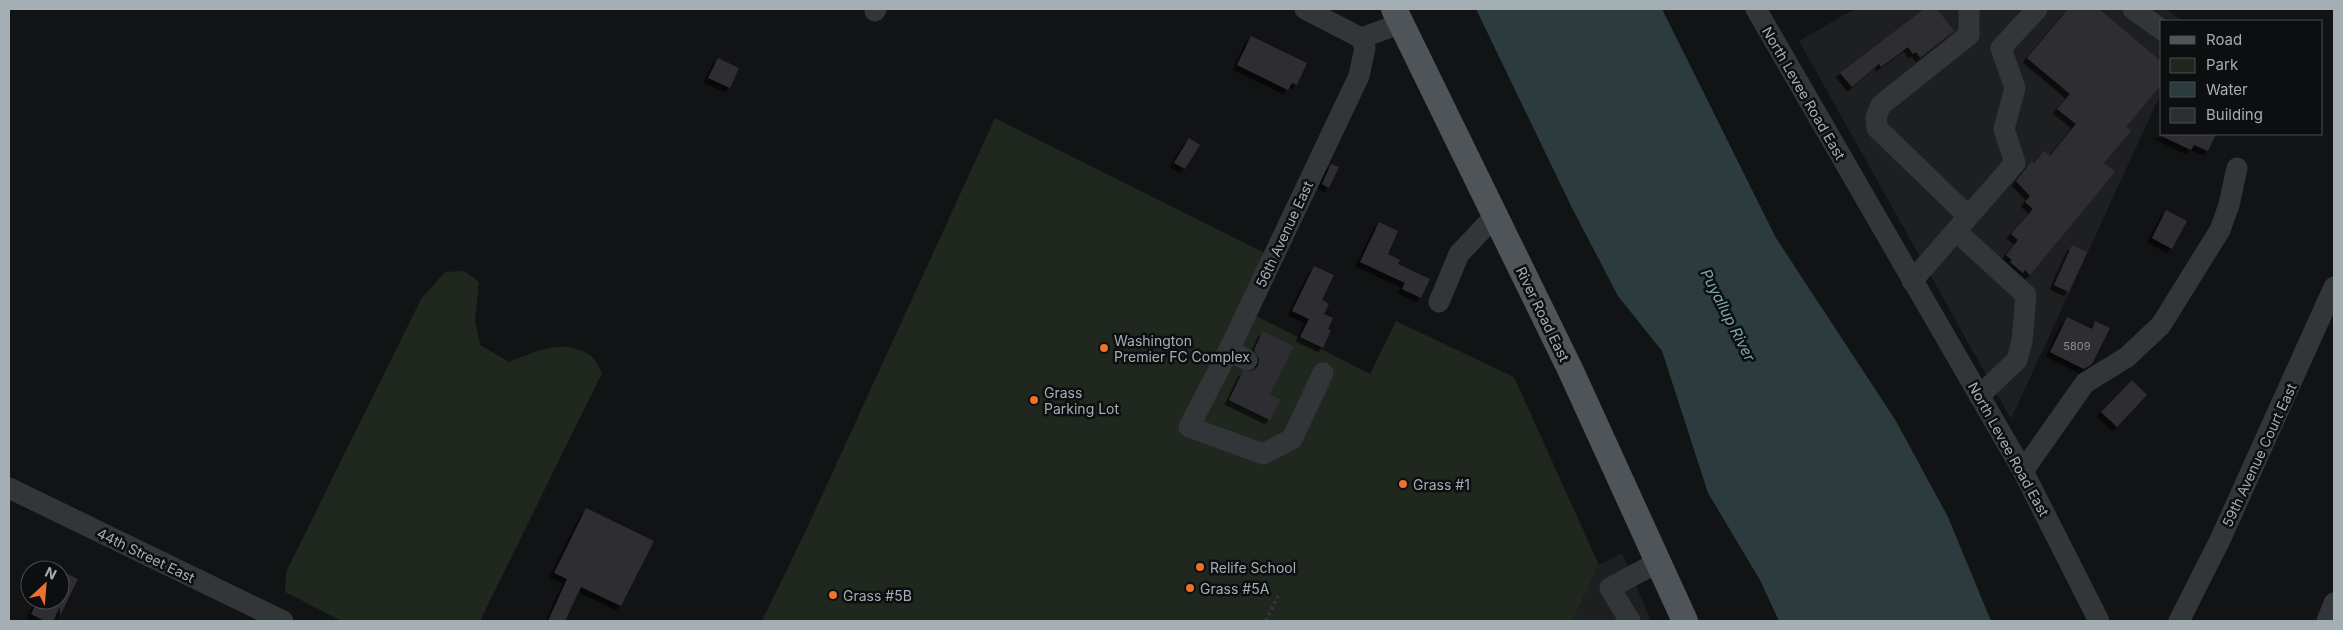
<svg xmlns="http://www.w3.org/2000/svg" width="2343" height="630" font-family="Inter,sans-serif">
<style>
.built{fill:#1e1f21}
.green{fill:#20271f}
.water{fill:#2c3b3d}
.building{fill:#2d2e30;filter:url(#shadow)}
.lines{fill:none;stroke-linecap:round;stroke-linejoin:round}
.path{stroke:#393d40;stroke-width:3;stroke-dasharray:2.5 4;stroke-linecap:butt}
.minor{stroke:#333639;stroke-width:21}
.major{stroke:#4f5458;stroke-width:26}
.poi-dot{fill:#f0702e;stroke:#0d0e0f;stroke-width:2}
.labels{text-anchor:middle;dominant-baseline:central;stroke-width:5;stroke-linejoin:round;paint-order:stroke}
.number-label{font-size:11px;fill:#868e94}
.street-label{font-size:14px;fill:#a4aeb5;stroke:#0d0e0f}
.poi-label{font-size:14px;fill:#a4aeb5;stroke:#0d0e0f;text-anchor:start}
.water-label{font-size:15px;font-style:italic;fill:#7ba8b0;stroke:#0d0e0f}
</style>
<defs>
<filter id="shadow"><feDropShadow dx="-4.5" dy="4.5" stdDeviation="0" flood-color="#0009"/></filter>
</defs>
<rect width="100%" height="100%" fill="#121314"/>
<path class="built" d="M 1854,9 L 2166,9 L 2182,21 L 2162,21 L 2162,91 L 2011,419 L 1799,41 Z
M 1622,553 L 1651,621 L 1572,621 L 1599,565 Z"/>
<path class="green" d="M 995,118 L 1265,253 L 1239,307 L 1370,374 L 1396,321 L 1514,377 L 1599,565 L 1572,621 L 762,621 L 807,528 Z
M 464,271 L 479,282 L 475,320 L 480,345 L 509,362 C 536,351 564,337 591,356 C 596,360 599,368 602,373 L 480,621 L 342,621 L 285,592 L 286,572 L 421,299 L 445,272 Z"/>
<path class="water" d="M 1476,9 L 1662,9 L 1776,238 L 1896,421 L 1948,517 L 1991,621 L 1779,621 L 1760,580 L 1708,493 L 1662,351 L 1618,296 L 1572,208 Z"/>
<path class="building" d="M 1924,9 L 1937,9 L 1954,31 L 1920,58 L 1916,52 L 1913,54 L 1908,47 L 1881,67 L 1879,64 L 1852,87 L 1840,73 Z
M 2068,9 L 2099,9 L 2162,62 L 2162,84 L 2126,127 L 2131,131 L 2104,163 L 2115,172 L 2030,275 L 2025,270 L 2023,273 L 2010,262 L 2012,260 L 2006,255 L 2018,240 L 2011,234 L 2033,209 L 2025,202 L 2030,196 L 2016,181 L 2032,161 L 2034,163 L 2044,151 L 2050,156 L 2076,124 L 2057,109 L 2070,94 L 2027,58 Z
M 1251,36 L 1307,63 L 1297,85 L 1292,83 L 1288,90 L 1237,65 Z
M 718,58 L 739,68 L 730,88 L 708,78 Z
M 2157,134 L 2216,134 L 2208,151 L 2194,145 L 2191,150 Z
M 1189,138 L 1200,145 L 1185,169 L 1174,163 Z
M 1331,164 L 1339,167 L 1329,188 L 1322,184 Z
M 2166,210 L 2187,221 L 2172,249 L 2152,238 Z
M 1379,222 L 1398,231 L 1388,254 L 1400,260 L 1398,264 L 1430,279 L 1421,298 L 1402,289 L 1405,283 L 1360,262 Z
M 2072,245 L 2087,252 L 2069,292 L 2054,285 Z
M 1314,266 L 1334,275 L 1322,300 L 1329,304 L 1324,314 L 1333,318 L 1328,329 L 1331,330 L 1323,348 L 1300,337 L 1309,319 L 1292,311 Z
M 2067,317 L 2092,329 L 2095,321 L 2110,328 L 2092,364 L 2084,369 L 2050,352 Z
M 1263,331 L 1294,346 L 1270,394 L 1281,400 L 1270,420 L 1229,400 L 1243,371 L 1253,371 L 1258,366 L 1259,359 L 1254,350 Z
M 2132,380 L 2147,395 L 2117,427 L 2101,412 Z
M 586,508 L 654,541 L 621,606 L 581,587 L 565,621 L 548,621 L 567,579 L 554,573 Z
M 60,570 L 78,579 L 60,616 L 60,607 L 53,621 L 45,621 L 31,614 L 38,600 L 60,600 Z"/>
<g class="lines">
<path class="path" d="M 1266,621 L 1278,596"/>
<path class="minor" d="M 1305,9 L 1361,38 L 1402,23
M 1756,9 L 2023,471 L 2099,621
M 2133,9 L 2162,30
M 875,11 L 876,9
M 1968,216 L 1877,128 L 1876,117 L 1881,105 L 1969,35 L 1969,9
M 1956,231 L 2026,295 L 2022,341 L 2017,360 L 1979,396
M 1912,281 L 2015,163 L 2004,129 L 2015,88 L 2001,48 L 2037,9
M 1439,302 L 1459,254 L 1495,216
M 1229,350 L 1247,360
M 1323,373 L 1292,439 L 1263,454 L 1189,427 L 1229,350 L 1359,76 L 1365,48 L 1361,38
M 2023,471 L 2085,383 L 2127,357 L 2161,325 L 2220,230 L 2229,205 L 2237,168
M 9,488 L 283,621
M 1630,621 L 1610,588 L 1658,562
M 2179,621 L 2220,540 L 2334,287
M 2327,621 L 2334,603"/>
<path class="major" d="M 1394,9 L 1570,369 L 1685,621"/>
</g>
<g class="poi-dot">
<circle cx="1104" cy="348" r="5"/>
<circle cx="1034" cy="400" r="5"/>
<circle cx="1403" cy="484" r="5"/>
<circle cx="1200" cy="567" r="5"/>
<circle cx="1190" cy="588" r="5"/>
<circle cx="833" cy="595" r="5"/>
</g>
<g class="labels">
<g class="number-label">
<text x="2077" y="346">5809</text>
</g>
<g class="street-label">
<text transform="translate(1804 93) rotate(60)">North Levee Road East</text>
<text transform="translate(1284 234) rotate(-65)">56th Avenue East</text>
<text transform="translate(1543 314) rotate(64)">River Road East</text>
<text transform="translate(2009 449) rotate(61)">North Levee Road East</text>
<text transform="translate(2259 455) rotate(-65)">59th Avenue Court East</text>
<text transform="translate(146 555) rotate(26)">44th Street East</text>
</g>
<g class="poi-label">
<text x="1114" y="340">Washington<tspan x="1114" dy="16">Premier FC Complex</tspan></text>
<text x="1044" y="392">Grass<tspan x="1044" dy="16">Parking Lot</tspan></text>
<text x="1413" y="484">Grass #1</text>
<text x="1210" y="567">Relife School</text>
<text x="1200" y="588">Grass #5A</text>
<text x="843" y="595">Grass #5B</text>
</g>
<g class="water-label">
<text transform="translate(1728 315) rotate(63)">Puyallup River</text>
</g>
</g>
<rect width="2343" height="630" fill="none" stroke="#a4aeb5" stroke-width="20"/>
<rect x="2160" y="20" width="162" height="115" fill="#0d0e0f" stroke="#494e51"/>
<rect x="2170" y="36" width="25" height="8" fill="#4f5458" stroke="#494e51"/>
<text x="2206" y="45" font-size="15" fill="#a4aeb5">Road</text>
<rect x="2170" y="58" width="25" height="15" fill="#20271f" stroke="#494e51"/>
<text x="2206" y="70" font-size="15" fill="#a4aeb5">Park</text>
<rect x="2170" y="82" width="25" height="15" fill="#2c3b3d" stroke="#494e51"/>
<text x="2206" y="95" font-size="15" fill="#a4aeb5">Water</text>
<rect x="2170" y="108" width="25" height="15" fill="#2d2e30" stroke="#494e51"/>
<text x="2206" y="120" font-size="15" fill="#a4aeb5">Building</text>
<g transform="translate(45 585) rotate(26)"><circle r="24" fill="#0d0e0f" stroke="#494e51"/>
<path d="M0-4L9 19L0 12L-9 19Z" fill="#f0702e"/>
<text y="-8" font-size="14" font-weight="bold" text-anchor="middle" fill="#a4aeb5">N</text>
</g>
</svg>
